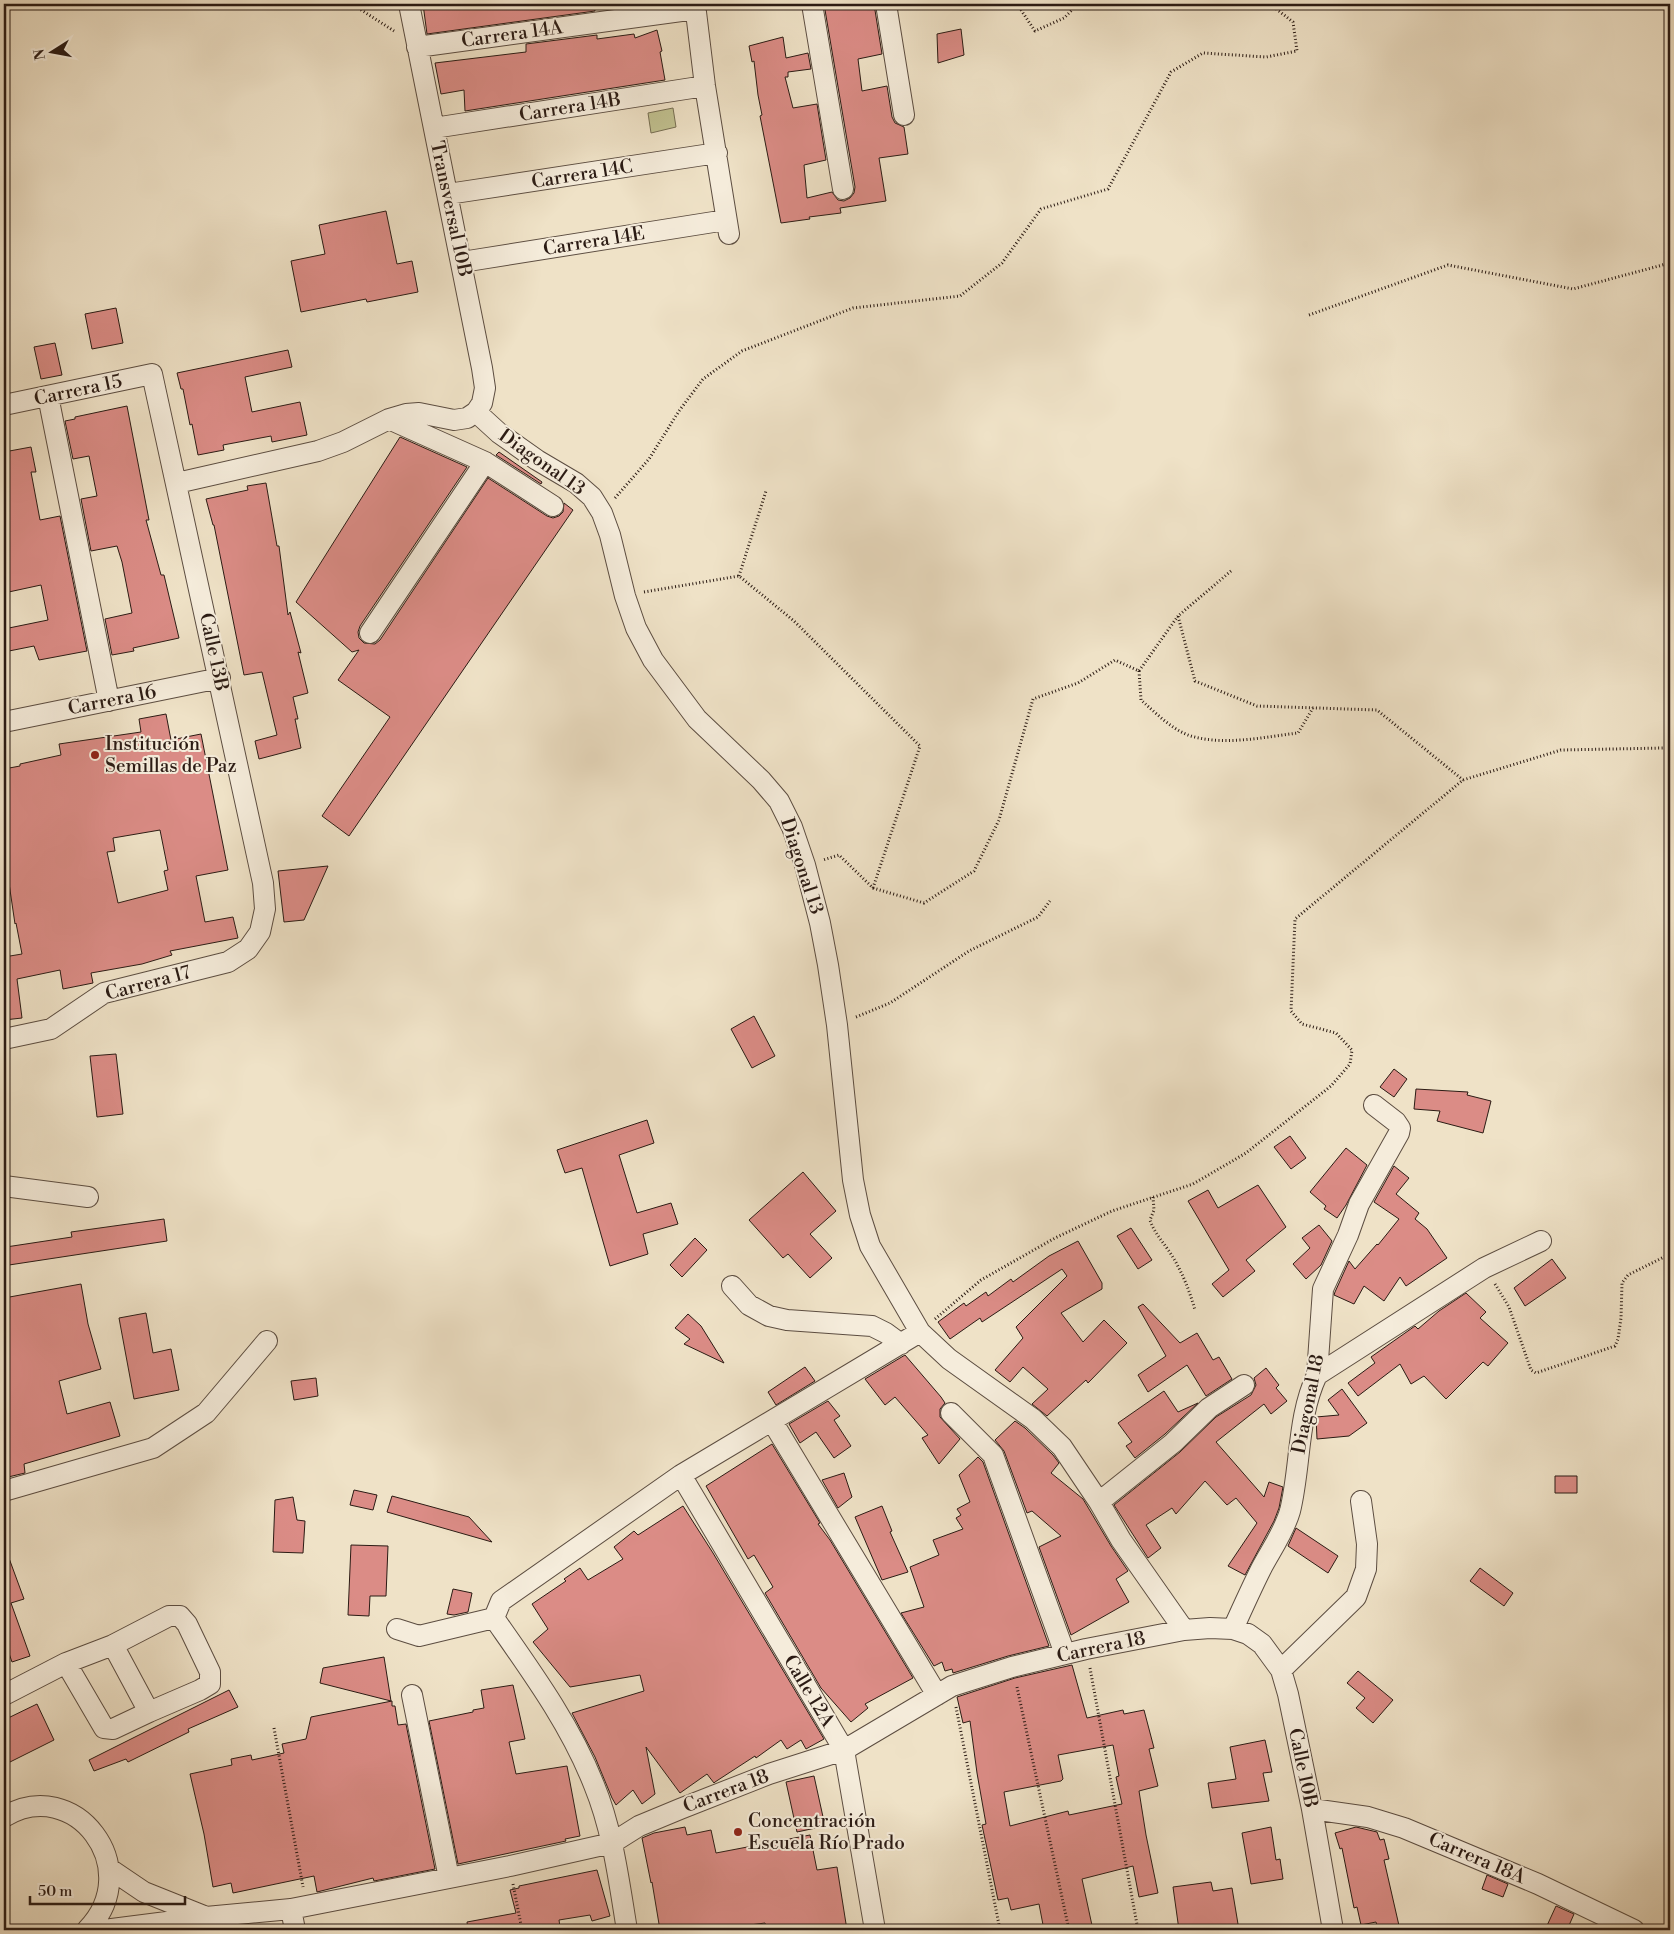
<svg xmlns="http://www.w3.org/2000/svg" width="1674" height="1934" font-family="'Libre Bodoni',serif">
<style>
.green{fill:#c1c190;stroke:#766e52}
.building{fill:#db8c86;stroke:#2b1b14;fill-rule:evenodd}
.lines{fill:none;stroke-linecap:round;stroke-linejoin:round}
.minor-casing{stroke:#5c4d41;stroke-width:22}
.path{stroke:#2b1b14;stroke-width:3;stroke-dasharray:1 2.5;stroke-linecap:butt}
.minor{stroke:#f5ecdb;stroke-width:20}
.poi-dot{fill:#8f2418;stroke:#f5ecdb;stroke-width:2}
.labels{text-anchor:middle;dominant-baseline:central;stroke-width:4;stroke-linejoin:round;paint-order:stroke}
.street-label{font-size:19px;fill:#2b1b14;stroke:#f5ecdb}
.poi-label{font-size:19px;fill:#2b1b14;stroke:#f5ecdb;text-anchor:start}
</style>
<rect width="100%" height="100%" fill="#efe2c7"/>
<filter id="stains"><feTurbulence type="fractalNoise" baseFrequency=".004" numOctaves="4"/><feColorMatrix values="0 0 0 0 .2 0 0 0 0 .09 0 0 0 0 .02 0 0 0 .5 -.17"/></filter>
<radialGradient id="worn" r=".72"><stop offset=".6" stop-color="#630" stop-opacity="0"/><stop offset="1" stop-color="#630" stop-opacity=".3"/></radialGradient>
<path class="green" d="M 673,108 L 676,127 L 651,133 L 648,113 Z"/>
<path class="building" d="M 423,4 L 594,4 L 595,11 L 427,34 Z
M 824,4 L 874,4 L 882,54 L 858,59 L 862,91 L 887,86 L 892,117 L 895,123 L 904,127 L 908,154 L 879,158 L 886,201 L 840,208 L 841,213 L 809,217 L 810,219 L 781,223 L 760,116 L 762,115 L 758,95 L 754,61 L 752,62 L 749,46 L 783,37 L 786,58 L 808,53 L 811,69 L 788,72 L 788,77 L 785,77 L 793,108 L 817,104 L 826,160 L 804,165 L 807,198 L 832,192 L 838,200 L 844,201 L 850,198 L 854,193 L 855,187 Z
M 961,29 L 964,55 L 938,63 L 937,34 Z
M 657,30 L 662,51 L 660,52 L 665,80 L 465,111 L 464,90 L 441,94 L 435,63 L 526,52 L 526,44 L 597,35 L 597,39 L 634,34 L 635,38 Z
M 386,211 L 397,264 L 412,261 L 418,292 L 367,302 L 366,299 L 301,312 L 291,261 L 325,254 L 319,225 Z
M 116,308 L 123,343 L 92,349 L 85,314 Z
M 55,343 L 62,375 L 41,379 L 34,347 Z
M 288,350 L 292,367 L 245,377 L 252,412 L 300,402 L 307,435 L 272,442 L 271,436 L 223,445 L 224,450 L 198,455 L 192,424 L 190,425 L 183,389 L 181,389 L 177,373 Z
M 127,406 L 149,520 L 146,520 L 161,575 L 164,575 L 179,638 L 133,648 L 134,651 L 112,655 L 105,619 L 132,613 L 122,562 L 117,546 L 91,551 L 81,499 L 97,496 L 89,456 L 73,459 L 65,421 L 75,419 L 75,417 Z
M 400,437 L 467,467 L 360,626 L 358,632 L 359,638 L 364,643 L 375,644 L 380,640 L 488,478 L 547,516 L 553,518 L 559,516 L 563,512 L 564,503 L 573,510 L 349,836 L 322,816 L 390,717 L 338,680 L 359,650 L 352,652 L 296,602 Z
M 31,447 L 36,472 L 31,472 L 40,520 L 60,516 L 87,651 L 39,660 L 34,646 L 4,652 L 4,629 L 48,620 L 41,585 L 4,593 L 4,452 Z
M 499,452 L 542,482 L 541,484 L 496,455 Z
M 266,483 L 277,546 L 279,546 L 288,615 L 290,612 L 301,653 L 298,652 L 308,693 L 293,697 L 298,719 L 295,719 L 301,748 L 259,759 L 255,741 L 277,735 L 262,672 L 244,675 L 214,525 L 213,525 L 206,499 L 248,490 L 247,486 Z
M 166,714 L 171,740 L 201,734 L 228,870 L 196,876 L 205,922 L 233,917 L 238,938 L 170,951 L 172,955 L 142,964 L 91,973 L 93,983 L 63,989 L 60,970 L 17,979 L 22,1018 L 4,1020 L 4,957 L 22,954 L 16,923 L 15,924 L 4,849 L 4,769 L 20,766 L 20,764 L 61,755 L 59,744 L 141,732 L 139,719 ZM 160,830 L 168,870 L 164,871 L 168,890 L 118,903 L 107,852 L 115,851 L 113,838 Z
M 328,866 L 304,920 L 284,922 L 278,871 Z
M 754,1016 L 775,1056 L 752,1068 L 731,1029 Z
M 116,1054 L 123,1114 L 97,1117 L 90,1056 Z
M 1394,1069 L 1407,1079 L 1394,1097 L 1380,1087 Z
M 1416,1089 L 1468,1092 L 1467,1095 L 1491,1101 L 1483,1133 L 1437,1121 L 1440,1111 L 1414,1109 Z
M 647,1120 L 654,1143 L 619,1155 L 637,1213 L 671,1203 L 678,1224 L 643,1234 L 648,1254 L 610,1266 L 582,1168 L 565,1173 L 557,1150 Z
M 1290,1136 L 1306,1158 L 1291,1169 L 1274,1147 Z
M 1346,1148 L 1367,1165 L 1346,1205 L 1337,1218 L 1324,1209 L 1326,1206 L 1310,1192 Z
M 1394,1166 L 1409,1178 L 1396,1194 L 1419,1213 L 1415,1219 L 1427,1229 L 1447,1258 L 1406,1286 L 1400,1277 L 1384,1301 L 1364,1286 L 1354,1304 L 1334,1295 L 1335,1292 L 1349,1261 L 1355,1269 L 1377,1244 L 1378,1245 L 1399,1219 L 1374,1202 Z
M 803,1172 L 836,1211 L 810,1234 L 832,1258 L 810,1278 L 788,1254 L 783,1258 L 749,1220 Z
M 1258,1185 L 1286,1227 L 1246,1260 L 1255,1271 L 1223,1297 L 1212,1284 L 1229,1270 L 1188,1201 L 1208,1190 L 1218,1208 Z
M 164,1219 L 167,1241 L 9,1265 L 6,1247 L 72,1237 L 71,1232 Z
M 1319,1225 L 1332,1241 L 1321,1265 L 1306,1279 L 1293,1264 L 1310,1248 L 1302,1238 Z
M 1131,1228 L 1152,1260 L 1138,1269 L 1117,1236 Z
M 695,1238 L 707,1250 L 682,1277 L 670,1265 Z
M 1078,1241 L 1102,1283 L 1102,1289 L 1061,1313 L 1083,1342 L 1104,1320 L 1127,1343 L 1088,1383 L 1086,1380 L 1047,1416 L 1032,1404 L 1048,1389 L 1023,1367 L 1010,1382 L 995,1370 L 1023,1338 L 1016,1327 L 1067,1276 L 1062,1269 L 982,1322 L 980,1318 L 950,1339 L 938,1322 L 964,1303 L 966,1306 L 986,1292 L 988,1296 L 1011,1279 L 1013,1282 L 1049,1256 Z
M 1552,1259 L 1566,1278 L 1525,1306 L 1514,1288 Z
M 81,1284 L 88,1324 L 101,1369 L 59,1381 L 67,1414 L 110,1402 L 120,1436 L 24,1464 L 25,1473 L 4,1478 L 4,1298 Z
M 1466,1293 L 1486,1312 L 1480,1318 L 1508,1343 L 1488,1366 L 1483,1362 L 1446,1399 L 1424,1376 L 1411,1384 L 1400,1364 L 1358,1396 L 1348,1383 L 1375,1363 L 1371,1357 L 1415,1326 L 1418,1329 L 1439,1311 Z
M 1143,1304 L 1180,1343 L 1197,1333 L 1213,1360 L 1219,1357 L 1232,1379 L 1206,1396 L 1187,1365 L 1148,1392 L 1138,1375 L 1166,1356 L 1138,1307 Z
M 146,1313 L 153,1353 L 171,1349 L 179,1390 L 134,1399 L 119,1318 Z
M 688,1314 L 701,1326 L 724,1363 L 684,1344 L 690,1339 L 675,1328 Z
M 905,1355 L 941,1397 L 945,1403 L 940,1409 L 940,1417 L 960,1439 L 939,1464 L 922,1438 L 928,1435 L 895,1397 L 885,1405 L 865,1379 Z
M 805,1367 L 815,1381 L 776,1405 L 768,1392 Z
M 1266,1368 L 1279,1385 L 1276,1388 L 1287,1401 L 1271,1414 L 1264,1404 L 1216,1442 L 1264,1497 L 1269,1482 L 1283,1487 L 1279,1508 L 1274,1521 L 1245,1575 L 1228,1566 L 1257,1523 L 1236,1498 L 1227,1505 L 1205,1481 L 1176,1514 L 1172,1508 L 1146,1525 L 1161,1548 L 1148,1558 L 1114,1505 L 1180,1452 L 1216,1417 L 1251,1395 L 1256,1385 L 1254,1378 Z
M 316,1378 L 318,1396 L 294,1400 L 291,1381 Z
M 1342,1389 L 1367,1423 L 1349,1436 L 1317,1439 L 1316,1417 L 1339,1415 L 1328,1400 Z
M 1164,1391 L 1178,1412 L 1198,1403 L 1165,1434 L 1135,1458 L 1126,1446 L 1132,1442 L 1118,1423 Z
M 828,1401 L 840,1416 L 834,1420 L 851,1446 L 834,1458 L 816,1432 L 800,1443 L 789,1424 Z
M 1015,1421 L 1025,1428 L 1053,1455 L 1059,1463 L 1051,1473 L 1083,1499 L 1111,1546 L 1128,1571 L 1116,1579 L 1129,1602 L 1071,1635 L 1039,1547 L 1061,1536 L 1032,1511 L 1027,1513 L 1004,1451 L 995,1440 Z
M 772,1444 L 820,1523 L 818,1524 L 830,1540 L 913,1678 L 865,1704 L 868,1708 L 851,1722 L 821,1688 L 765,1593 L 773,1587 L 754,1555 L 748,1559 L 706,1486 Z
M 978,1457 L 983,1462 L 1049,1646 L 1008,1656 L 953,1673 L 952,1669 L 945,1671 L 942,1662 L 934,1666 L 901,1613 L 924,1607 L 910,1567 L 939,1555 L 933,1540 L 963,1529 L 956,1518 L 961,1515 L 957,1509 L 970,1502 L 959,1475 Z
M 844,1473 L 852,1497 L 838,1508 L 822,1480 Z
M 1555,1476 L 1577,1476 L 1577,1493 L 1555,1493 Z
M 354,1490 L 377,1495 L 373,1510 L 350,1505 Z
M 392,1496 L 469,1517 L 492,1542 L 387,1512 Z
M 293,1497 L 297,1520 L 305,1521 L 303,1553 L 273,1552 L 275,1500 Z
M 683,1506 L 713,1553 L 824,1739 L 806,1749 L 801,1740 L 787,1749 L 781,1740 L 756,1758 L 755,1756 L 715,1782 L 714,1783 L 707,1774 L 680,1793 L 646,1747 L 655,1794 L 642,1804 L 633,1790 L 616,1805 L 612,1798 L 595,1757 L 572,1713 L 644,1691 L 640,1675 L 570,1687 L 533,1642 L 548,1629 L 532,1604 L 566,1581 L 564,1579 L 580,1568 L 588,1580 L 623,1559 L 614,1547 L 634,1531 L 638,1535 Z
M 882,1506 L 892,1531 L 890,1532 L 908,1572 L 882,1580 L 855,1517 Z
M 1296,1528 L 1338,1556 L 1328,1573 L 1288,1546 Z
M 351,1545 L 388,1546 L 386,1596 L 370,1596 L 369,1616 L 348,1615 Z
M 4,1550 L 6,1550 L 24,1599 L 11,1603 L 30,1656 L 12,1662 L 4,1639 Z
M 1480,1568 L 1513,1593 L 1504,1606 L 1470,1581 Z
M 453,1589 L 472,1593 L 468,1612 L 454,1615 L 447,1614 Z
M 384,1657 L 391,1701 L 320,1683 L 323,1668 Z
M 1072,1665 L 1087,1718 L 1123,1710 L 1124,1714 L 1144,1710 L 1154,1748 L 1149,1749 L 1158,1786 L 1139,1791 L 1146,1835 L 1158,1893 L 1139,1897 L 1133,1866 L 1082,1879 L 1093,1930 L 1044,1930 L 1039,1904 L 1011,1910 L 1008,1898 L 998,1900 L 982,1825 L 986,1824 L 977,1773 L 970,1721 L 963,1723 L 957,1697 L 1015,1678 ZM 1113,1745 L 1119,1776 L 1116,1777 L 1122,1804 L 1069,1815 L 1068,1811 L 1010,1826 L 1004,1792 L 1061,1781 L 1063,1779 L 1058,1755 Z
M 1358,1671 L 1393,1700 L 1373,1723 L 1356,1708 L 1365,1698 L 1347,1683 Z
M 513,1685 L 525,1739 L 509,1742 L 516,1774 L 567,1766 L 580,1836 L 565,1839 L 566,1841 L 458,1864 L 429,1721 L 473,1712 L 473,1710 L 484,1708 L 481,1690 Z
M 229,1690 L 238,1707 L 188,1729 L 189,1732 L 128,1762 L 126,1759 L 94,1771 L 89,1760 Z
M 392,1701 L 392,1706 L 395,1706 L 398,1725 L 406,1724 L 435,1869 L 374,1881 L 373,1878 L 317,1892 L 314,1876 L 233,1893 L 231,1883 L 213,1887 L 204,1834 L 190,1774 L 232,1765 L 231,1759 L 251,1755 L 252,1760 L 284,1753 L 282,1744 L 306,1739 L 311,1717 Z
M 37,1704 L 54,1740 L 4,1765 L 4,1720 Z
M 1265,1740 L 1272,1772 L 1263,1773 L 1269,1801 L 1212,1808 L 1208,1783 L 1236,1779 L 1230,1747 Z
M 814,1776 L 825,1826 L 797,1832 L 786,1782 Z
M 685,1827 L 687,1835 L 711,1830 L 716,1853 L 810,1835 L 817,1870 L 837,1867 L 847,1930 L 767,1930 L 765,1923 L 712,1930 L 660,1930 L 652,1882 L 651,1883 L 642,1838 L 654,1833 Z
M 1271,1827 L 1276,1860 L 1280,1859 L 1283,1879 L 1251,1884 L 1242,1833 Z
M 1356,1827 L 1377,1832 L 1380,1840 L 1384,1839 L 1389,1859 L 1384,1860 L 1400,1930 L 1378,1930 L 1376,1922 L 1361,1925 L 1357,1907 L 1354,1908 L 1342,1848 L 1340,1849 L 1335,1833 Z
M 597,1870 L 610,1916 L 592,1921 L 590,1915 L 559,1920 L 560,1927 L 544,1930 L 468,1930 L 467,1922 L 516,1913 L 510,1890 L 519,1888 L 519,1886 Z
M 1487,1875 L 1508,1884 L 1503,1897 L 1482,1889 Z
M 1211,1882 L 1213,1891 L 1232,1888 L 1239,1930 L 1179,1930 L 1173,1887 Z
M 1556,1906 L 1574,1914 L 1567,1930 L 1545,1930 Z"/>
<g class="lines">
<g class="minor-casing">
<path id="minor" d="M 695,4 L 705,86 L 729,234
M 812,4 L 843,189
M 886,4 L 904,115
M 417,47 L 696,9
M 434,128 L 705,86
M 448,194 L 717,153
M 462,262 L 726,220
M 48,396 L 109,701
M 4,405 L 152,374 L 263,883 L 265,909 L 260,932 L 248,949 L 228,962 L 104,993 L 51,1029 L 4,1039
M 476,412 L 499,433 L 537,460 L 576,483 L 592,497 L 602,513 L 610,535 L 625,596 L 636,628 L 653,660 L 697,719 L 761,780 L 779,801 L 792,827 L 805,865 L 820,923 L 828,965 L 837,1025 L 853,1180 L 860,1215 L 870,1246 L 920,1332 L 949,1359 L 1033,1419 L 1062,1447 L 1099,1502 L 1121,1540 L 1184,1630
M 389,419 L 485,462 L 553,506
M 177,483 L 318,451 L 343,442 L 389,419 L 406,414 L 419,413 L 454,420 L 467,418 L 476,412 L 482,403 L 485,388 L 482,368 L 409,4
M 370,633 L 485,462
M 4,722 L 220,678
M 4,1186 L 88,1197
M 732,1286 L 749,1305 L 769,1316 L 787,1320 L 872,1326 L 886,1333 L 901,1344
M 1317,1375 L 1484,1268 L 1541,1241
M 951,1413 L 993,1455 L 1065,1654
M 772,1421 L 937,1695
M 681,1475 L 844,1750 L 875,1930
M 4,1491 L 153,1448 L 206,1413 L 267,1341
M 1099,1502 L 1173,1443 L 1209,1408 L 1244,1385
M 494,1618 L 501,1601 L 681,1475 L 920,1332
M 494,1618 C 531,1671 570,1724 594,1785 C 613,1831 619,1882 627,1930
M 397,1629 L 419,1636 L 494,1618
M 1233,1629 C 1242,1609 1251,1589 1261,1569 C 1271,1550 1284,1532 1290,1511 C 1301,1466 1297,1417 1317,1375 L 1323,1289 L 1348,1235 L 1359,1204 L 1399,1133 L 1400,1128 L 1396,1122 L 1374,1105
M 113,1645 L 169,1616 L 180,1616 L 187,1624 L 210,1672 L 210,1684 L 200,1690 L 149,1712
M 1281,1670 L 1356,1597 L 1366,1569 L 1367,1544 L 1361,1501
M 4,1695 L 66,1663 L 113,1645 L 149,1712 L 113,1729 L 104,1728 L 66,1663
M 412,1695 L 449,1878
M 1312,1809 L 1368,1817 L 1404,1828 L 1538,1884 L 1634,1930
M 4,1817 C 74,1774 147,1868 87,1930
M 110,1869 L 144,1892 L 204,1916
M 291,1909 L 295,1930
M 104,1930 L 206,1917 L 291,1909 L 510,1866 L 612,1843 L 639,1826 L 680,1809 L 769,1774 L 844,1750 L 952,1686 L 1012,1667 L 1086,1649 L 1184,1630 L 1210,1628 L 1233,1629 L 1248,1634 L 1262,1644 L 1281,1670 L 1288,1694 L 1312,1809 L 1333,1930"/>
</g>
<path class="path" d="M 352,4 L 394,31
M 1017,4 L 1035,31 L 1064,18 L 1078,4
M 1309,315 L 1448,265 L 1573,289 L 1670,263
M 615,498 L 649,459 L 679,411 L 703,379 L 742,351 L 853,308 L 960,296 L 1002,263 L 1041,209 L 1108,189 L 1171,72 L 1203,53 L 1266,57 L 1297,51 L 1293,22 L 1270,4
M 1231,571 L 1178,616 L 1195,681 L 1257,706 L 1377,710 L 1463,780
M 739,576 L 766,491
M 644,592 L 739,576 L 794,621 L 920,746 L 873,888 L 839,855 L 823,860
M 1139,671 L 1141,700 C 1156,713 1172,730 1191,736 C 1225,746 1264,737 1298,733 L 1313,708
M 873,888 L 924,903 L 974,871 L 999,820 L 1033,699 L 1078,683 L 1115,660 L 1139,671 L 1178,616
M 856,1017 L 890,1003 L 969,951 L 1038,917 L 1050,901
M 1153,1197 L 1154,1210 L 1150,1220 C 1154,1232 1162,1241 1169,1251 C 1181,1269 1189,1289 1195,1310
M 1495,1284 L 1509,1307 L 1531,1370 L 1536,1373 L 1615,1346 L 1618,1339 L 1621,1318 L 1622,1283 L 1628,1275 L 1670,1254
M 935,1319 L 981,1280 L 1055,1238 L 1112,1211 L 1193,1184 L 1246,1153 L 1331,1086 L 1350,1064 L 1352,1050 L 1336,1033 L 1302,1024 L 1291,1011 L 1295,919 L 1463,780 L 1561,750 L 1664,748 L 1670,746
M 1090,1668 L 1138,1930
M 1017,1687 L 1069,1930
M 956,1707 L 1000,1930
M 274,1728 L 303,1887
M 513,1884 L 522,1930"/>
<use href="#minor" class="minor"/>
</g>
<g class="poi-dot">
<circle cx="95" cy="755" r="5"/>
<circle cx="738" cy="1832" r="5"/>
</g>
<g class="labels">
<g class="street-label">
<text transform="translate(512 34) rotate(-8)">Carrera 14A</text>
<text transform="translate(570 107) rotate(-9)">Carrera 14B</text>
<text transform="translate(582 174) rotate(-9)">Carrera 14C</text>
<text transform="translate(451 209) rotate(78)">Transversal 10B</text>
<text transform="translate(594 241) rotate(-9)">Carrera 14E</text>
<text transform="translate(78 390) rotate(-12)">Carrera 15</text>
<text transform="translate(542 462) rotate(35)">Diagonal 13</text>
<text transform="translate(214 652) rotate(78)">Calle 13B</text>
<text transform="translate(112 700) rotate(-11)">Carrera 16</text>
<text transform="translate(802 866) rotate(72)">Diagonal 13</text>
<text transform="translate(148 983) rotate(-15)">Carrera 17</text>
<text transform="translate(1308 1404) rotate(-79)">Diagonal 18</text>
<text transform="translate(1101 1647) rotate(-12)">Carrera 18</text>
<text transform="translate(809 1691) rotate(59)">Calle 12A</text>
<text transform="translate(1303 1768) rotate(78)">Calle 10B</text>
<text transform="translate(726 1791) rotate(-21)">Carrera 18</text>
<text transform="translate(1477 1858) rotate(23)">Carrera 18A</text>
</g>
<g class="poi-label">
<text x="105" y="744">Institución<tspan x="105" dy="22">Semillas de Paz</tspan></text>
<text x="748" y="1821">Concentración<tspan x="748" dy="22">Escuela Río Prado</tspan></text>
</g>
</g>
<rect width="1674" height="1934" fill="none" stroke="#efe2c7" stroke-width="20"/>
<rect x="5" y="5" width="1664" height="1924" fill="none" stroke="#2b1b14" stroke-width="2.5"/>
<rect x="10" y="10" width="1654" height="1914" fill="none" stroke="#2b1b14"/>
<g transform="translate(52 52) rotate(259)" stroke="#f5ecdb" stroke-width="4" paint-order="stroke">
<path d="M0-4L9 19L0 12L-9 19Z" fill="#2b1b14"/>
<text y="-8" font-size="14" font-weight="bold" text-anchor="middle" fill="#2b1b14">N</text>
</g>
<path d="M30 1896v8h155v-8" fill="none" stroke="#2b1b14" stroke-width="2.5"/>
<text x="38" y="1896" font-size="15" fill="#2b1b14" stroke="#f5ecdb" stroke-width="4" paint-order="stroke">50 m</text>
<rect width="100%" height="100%" filter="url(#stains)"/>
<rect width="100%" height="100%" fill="url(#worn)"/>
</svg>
